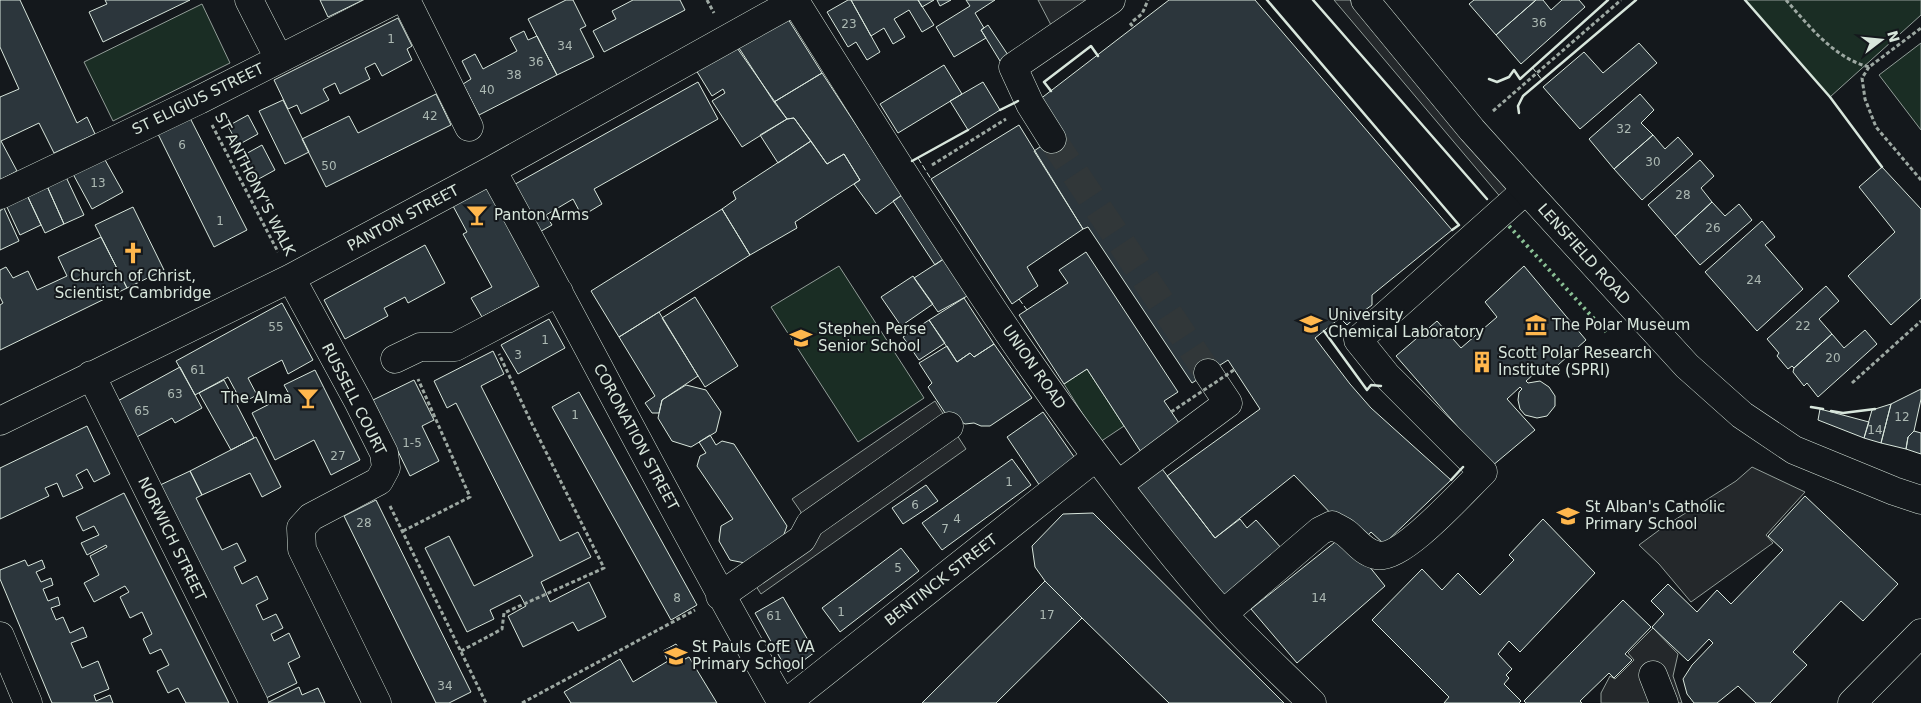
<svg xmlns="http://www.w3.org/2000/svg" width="1921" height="703" font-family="'DejaVu Sans',sans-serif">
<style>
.green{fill:#1a2d24;stroke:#939e99}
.parking{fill:#24282b;stroke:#939e99}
.building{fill:#2c363c;stroke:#d8e6dc}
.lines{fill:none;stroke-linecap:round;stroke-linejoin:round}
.minor-tunnel{stroke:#313739;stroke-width:28;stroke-dasharray:28 14;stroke-linecap:butt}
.minor-casing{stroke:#d8e6dc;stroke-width:29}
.major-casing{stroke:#d8e6dc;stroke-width:29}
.path{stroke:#9da8a2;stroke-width:3;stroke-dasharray:4 2.5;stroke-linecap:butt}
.minor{stroke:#14181c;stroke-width:28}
.major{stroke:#14181c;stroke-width:28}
.path-bridge{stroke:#9da8a2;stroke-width:3;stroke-dasharray:4 2.5;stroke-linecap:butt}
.hedge{stroke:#8ac095;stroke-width:4;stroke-dasharray:2.5 4;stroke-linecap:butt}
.fence{stroke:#d8e6dc;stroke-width:1;stroke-dasharray:6 2.5;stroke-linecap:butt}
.wall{stroke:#d8e6dc;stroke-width:2.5}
.labels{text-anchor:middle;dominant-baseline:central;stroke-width:4;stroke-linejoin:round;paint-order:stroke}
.number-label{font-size:12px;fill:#adbab4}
.street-label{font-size:15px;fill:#d8e6dc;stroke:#14181c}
.poi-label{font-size:15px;fill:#d8e6dc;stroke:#14181c;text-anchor:start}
</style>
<rect width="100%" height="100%" fill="#14181c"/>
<path class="green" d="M 1745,0 L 1921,0 L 1921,15 L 1830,97 Z
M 202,4 L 230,63 L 113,121 L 84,62 Z
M 1921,43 L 1921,130 L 1879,75 Z
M 839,266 L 924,398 L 858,442 L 771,307 Z
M 1087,369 L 1124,426 L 1100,442 L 1064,384 Z"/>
<path class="parking" d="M 1038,0 L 1093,0 L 1051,25 Z
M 1334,0 L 1350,0 L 1516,198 L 1508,206 Z
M 935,401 L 966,449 L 761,594 L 745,569 L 797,531 L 801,512 L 792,499 Z
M 1752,467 L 1805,492 L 1766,535 L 1773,543 L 1691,602 L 1659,564 L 1639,545 L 1662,528 L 1736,481 Z
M 1653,628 L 1678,654 L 1673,676 L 1682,703 L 1601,703 L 1601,693 L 1610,676 L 1615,679 L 1634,660 L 1628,653 Z"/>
<path class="building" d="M 0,0 L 20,0 L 77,123 L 87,117 L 95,134 L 54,153 L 39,123 L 1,141 L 17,171 L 0,180 L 0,97 L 19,89 L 0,47 Z
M 105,0 L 190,0 L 103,42 L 89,12 L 107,4 Z
M 320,0 L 363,0 L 328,17 Z
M 566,0 L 573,0 L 586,26 L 580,29 L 594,57 L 557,75 L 528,19 Z
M 633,0 L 680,0 L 685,10 L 604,52 L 593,31 L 616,19 L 612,11 Z
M 848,0 L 851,0 L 880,52 L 867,60 L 856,42 L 848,47 L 827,12 Z
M 851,0 L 918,0 L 934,25 L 922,32 L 909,10 L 894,19 L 905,37 L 893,44 L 884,28 L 871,36 Z
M 918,0 L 934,0 L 922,7 Z
M 937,0 L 951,0 L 940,6 Z
M 966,0 L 995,0 L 975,13 L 984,28 L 981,30 L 986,38 L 954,57 L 936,27 L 970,6 Z
M 1169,0 L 1255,0 L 1452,230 L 1372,295 L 1372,305 L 1357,316 L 1347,325 L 1340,318 L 1315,338 L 1350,384 L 1371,408 L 1451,480 L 1384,544 L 1371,532 L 1360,544 L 1294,475 L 1215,538 L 1167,476 L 1260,409 L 1228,360 L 1192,383 L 1088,227 L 1083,229 L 1034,151 L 1056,136 L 1035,103 Z
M 1474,0 L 1536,0 L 1496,35 L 1469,4 Z
M 1536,0 L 1543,0 L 1551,10 L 1562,0 L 1579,0 L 1585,7 L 1521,64 L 1496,35 Z
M 398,18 L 412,46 L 407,49 L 412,60 L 382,76 L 375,63 L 365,68 L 370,79 L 340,94 L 335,83 L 323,89 L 329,100 L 301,114 L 297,105 L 288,109 L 274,80 Z
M 788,19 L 822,73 L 774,102 L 739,48 Z
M 988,25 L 1008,55 L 1000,61 L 981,30 Z
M 524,31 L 528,40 L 537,36 L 557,75 L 479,115 L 463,84 L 471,79 L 462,61 L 475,54 L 483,69 L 517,51 L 510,38 Z
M 1639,43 L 1657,63 L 1580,129 L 1543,87 L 1584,52 L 1603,73 Z
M 735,45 L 787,119 L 742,147 L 712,101 L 725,93 L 723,89 L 712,96 L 696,70 Z
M 944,65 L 962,94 L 898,133 L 880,104 Z
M 822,73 L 902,195 L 876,214 L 854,184 L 860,180 L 844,154 L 827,164 L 794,118 L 787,119 L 774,102 Z
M 698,82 L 718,119 L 594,189 L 602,204 L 582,216 L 573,199 L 546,215 L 552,225 L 536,234 L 510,187 Z
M 983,82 L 1000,110 L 968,130 L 950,101 Z
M 436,94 L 451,125 L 326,187 L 302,139 L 349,116 L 358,133 Z
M 1640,94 L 1654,110 L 1641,123 L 1653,135 L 1614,169 L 1589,139 Z
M 283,100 L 309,152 L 285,164 L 259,111 Z
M 248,115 L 258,134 L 238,145 L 228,126 Z
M 189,116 L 247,230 L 214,247 L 157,132 Z
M 794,118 L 811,141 L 778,163 L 760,135 L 787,119 Z
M 1019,125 L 1083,229 L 1027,267 L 1038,286 L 1012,304 L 931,179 Z
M 1653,135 L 1665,149 L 1678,137 L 1693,154 L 1642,200 L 1614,169 Z
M 811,141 L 827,164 L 844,154 L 860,180 L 795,222 L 797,228 L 750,255 L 722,209 L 736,199 L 733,192 Z
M 262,145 L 275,170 L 255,181 L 242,156 Z
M 104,158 L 123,192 L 92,209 L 73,174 Z
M 1700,160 L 1714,176 L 1701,188 L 1712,202 L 1675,236 L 1648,205 Z
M 1882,167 L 1921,209 L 1921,298 L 1891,325 L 1848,276 L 1895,232 L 1859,187 Z
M 66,177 L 84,215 L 64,224 L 47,186 Z
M 47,186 L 64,224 L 45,233 L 27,195 Z
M 487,188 L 541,285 L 482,317 L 471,298 L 492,287 L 463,234 L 467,232 L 453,206 Z
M 27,195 L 41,225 L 20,235 L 6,205 Z
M 902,195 L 945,258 L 935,265 L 893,201 Z
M 1712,202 L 1725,216 L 1739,204 L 1752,220 L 1700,265 L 1675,236 Z
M 133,207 L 164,270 L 127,288 L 95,225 Z
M 4,208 L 19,241 L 0,250 L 0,211 Z
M 722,209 L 750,255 L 619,337 L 591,291 Z
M 1762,221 L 1775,237 L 1765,245 L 1803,289 L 1757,331 L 1705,272 Z
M 101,237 L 127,288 L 0,350 L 0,305 L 3,303 L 0,297 L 0,270 L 6,267 L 13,278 L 28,271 L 37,290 L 67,276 L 58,257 Z
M 425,245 L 445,283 L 408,303 L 405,297 L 384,308 L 388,316 L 345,339 L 324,300 Z
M 1086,252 L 1178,392 L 1164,401 L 1181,426 L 1141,452 L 1087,369 L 1064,384 L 1019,315 L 1068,283 L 1059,270 Z
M 945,258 L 969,295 L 938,312 L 914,278 Z
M 1524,266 L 1586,340 L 1549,373 L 1542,367 L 1526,381 L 1528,383 L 1540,381 L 1549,387 L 1555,396 L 1555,406 L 1547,416 L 1537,418 L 1525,415 L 1520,409 L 1518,400 L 1519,392 L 1522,389 L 1520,387 L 1507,399 L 1535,430 L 1492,466 L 1396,356 L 1437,321 L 1461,348 L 1497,317 L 1485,302 Z
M 913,276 L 933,304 L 901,326 L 881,297 Z
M 1826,286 L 1839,301 L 1819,319 L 1832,334 L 1794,368 L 1792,366 L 1788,369 L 1777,356 L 1779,353 L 1767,339 Z
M 695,297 L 738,366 L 705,387 L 662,318 Z
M 964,298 L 994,344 L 974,357 L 970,353 L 957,362 L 929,320 Z
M 282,303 L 313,360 L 288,374 L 282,360 L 248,378 L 257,395 L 242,403 L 228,377 L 195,395 L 176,361 Z
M 659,312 L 698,376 L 662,400 L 659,413 L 652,413 L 645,403 L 655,396 L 619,337 Z
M 549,319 L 565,348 L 518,374 L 501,345 Z
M 929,320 L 945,343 L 919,360 L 903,337 Z
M 1865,330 L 1877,344 L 1818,397 L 1807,383 L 1804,386 L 1793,372 L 1794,368 L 1832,334 L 1844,348 Z
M 994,344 L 1032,398 L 990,426 L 981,426 L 974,423 L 965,424 L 957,419 L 949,419 L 928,387 L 932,383 L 919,363 L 947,346 L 957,362 L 970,353 L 974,357 Z
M 493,351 L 504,374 L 481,386 L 560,541 L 578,532 L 591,557 L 541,582 L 550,602 L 589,582 L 606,617 L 578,631 L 573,622 L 523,647 L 508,616 L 526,606 L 520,595 L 490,610 L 494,619 L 467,632 L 425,548 L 449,536 L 474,586 L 533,556 L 456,403 L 447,408 L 434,381 Z
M 180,367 L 202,408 L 175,423 L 172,418 L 133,439 L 114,403 Z
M 315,370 L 360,460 L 331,475 L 314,440 L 275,460 L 252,413 L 289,394 L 284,385 Z
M 224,380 L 254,438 L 231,450 L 199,393 Z
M 414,380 L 434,420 L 422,426 L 439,461 L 410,476 L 373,400 Z
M 686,385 L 706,390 L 721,412 L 716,432 L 691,447 L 672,441 L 658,418 L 662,400 Z
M 1921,389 L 1921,399 L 1914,431 L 1908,437 L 1906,449 L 1881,443 L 1891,404 Z
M 579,392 L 697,605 L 671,620 L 552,407 Z
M 1891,404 L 1881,443 L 1864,438 L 1872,410 Z
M 1820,409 L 1869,422 L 1864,438 L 1818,420 Z
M 1043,412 L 1079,464 L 1042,489 L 1007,437 Z
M 87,426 L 110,474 L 94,482 L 87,469 L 76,475 L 83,488 L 63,497 L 57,483 L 45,488 L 49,496 L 0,519 L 0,468 Z
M 1914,431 L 1921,433 L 1921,454 L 1906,449 L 1908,437 Z
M 710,435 L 716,445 L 722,441 L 734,444 L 787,526 L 783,537 L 745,563 L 730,560 L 719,541 L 721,526 L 733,519 L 697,466 L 700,456 L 706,453 L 699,442 Z
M 256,437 L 281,487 L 262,497 L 250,473 L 202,495 L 190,471 Z
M 1012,459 L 1031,485 L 942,550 L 922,523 Z
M 1159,465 L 1215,538 L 1240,519 L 1247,528 L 1256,520 L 1282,549 L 1221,599 L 1130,486 Z
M 190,471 L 202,495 L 196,498 L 222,550 L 237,543 L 246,561 L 234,567 L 242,584 L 257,576 L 268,599 L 256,605 L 263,620 L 276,614 L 283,628 L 271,634 L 274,641 L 289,633 L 300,657 L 288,663 L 297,683 L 262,700 L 158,486 Z
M 926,485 L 938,501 L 903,524 L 892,508 Z
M 124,493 L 229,703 L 186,703 L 178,688 L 168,693 L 157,671 L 169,665 L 161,649 L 150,654 L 143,639 L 152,634 L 142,612 L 130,618 L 120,597 L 129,592 L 125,586 L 94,602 L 84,583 L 99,575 L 90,556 L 107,547 L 106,545 L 87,555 L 81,543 L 99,535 L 94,526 L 83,531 L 76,517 Z
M 1805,496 L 1898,584 L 1863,621 L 1841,601 L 1793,652 L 1807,665 L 1770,703 L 1756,703 L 1738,686 L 1717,703 L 1694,703 L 1687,694 L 1683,679 L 1692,665 L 1713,643 L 1709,639 L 1688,661 L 1652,627 L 1664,614 L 1651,601 L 1668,584 L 1697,612 L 1717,590 L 1731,604 L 1783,550 L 1768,536 Z
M 376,500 L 471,692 L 449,703 L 436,703 L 344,516 Z
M 1093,513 L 1284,703 L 1169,703 L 1082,618 L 1045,581 L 1035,567 L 1032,546 L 1063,514 Z
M 1543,519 L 1595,573 L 1520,652 L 1509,641 L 1498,654 L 1512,669 L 1506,675 L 1509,678 L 1504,684 L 1521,701 L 1519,703 L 1444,703 L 1449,697 L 1372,620 L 1422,569 L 1442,590 L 1458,573 L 1480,595 L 1514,560 L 1509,555 Z
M 1344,535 L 1385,586 L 1297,663 L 1251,609 Z
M 901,548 L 919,571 L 840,632 L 822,608 Z
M 25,560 L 28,566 L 42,560 L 45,568 L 36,572 L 41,582 L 51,578 L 53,585 L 43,589 L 48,601 L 58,597 L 60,605 L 51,608 L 56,620 L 63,617 L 70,633 L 83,627 L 87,637 L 71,643 L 82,668 L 98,661 L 109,689 L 94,695 L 96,701 L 110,695 L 113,703 L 52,703 L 0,579 L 0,570 Z
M 1045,581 L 1082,618 L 996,703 L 922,703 Z
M 783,597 L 815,652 L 788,672 L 755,613 Z
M 1623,600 L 1651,627 L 1625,654 L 1632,660 L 1614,678 L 1609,673 L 1580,701 L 1582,703 L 1526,703 L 1524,701 Z
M 676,644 L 685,659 L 689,657 L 717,703 L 571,703 L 564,692 L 620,659 L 633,682 L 668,661 L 663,651 Z
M 299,687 L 302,695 L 318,688 L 325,703 L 267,703 Z"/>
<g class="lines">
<path class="minor-tunnel" d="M 1052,139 L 1208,373"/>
<g class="minor-casing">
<path id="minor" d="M 249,0 L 279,59
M 406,0 L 469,127
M 795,1 C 927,211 1058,425 1222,613 C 1250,644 1282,673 1312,703
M 1052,139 L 1030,104 L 1013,67 L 1111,0
M 492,170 C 590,347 681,528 782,703
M 0,195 L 199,100 L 395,0
M 291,278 L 358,401 L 384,453 L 386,468 L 379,481 L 311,517 L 301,528 L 302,549 L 377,703
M 395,359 L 420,347 L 455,347 L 559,292
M 91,375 L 254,703
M 0,421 L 291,278 L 492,170 L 797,0
M 1118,485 L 1228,403 L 1208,373
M 720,596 L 802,539 L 810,524 L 949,426
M 1223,614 L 1320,531 L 1332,525 C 1337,528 1342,530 1346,533 C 1356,541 1363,552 1376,555 C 1401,562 1464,490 1483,472 L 1387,376 L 1358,340 L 1526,190
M 0,636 L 28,703
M 1653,675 L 1664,703
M 786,703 L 1096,457"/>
</g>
<g class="major-casing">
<path id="major" d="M 1365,0 L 1472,130 L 1526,190 L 1687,366 L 1742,415 L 1794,450 L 1894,491 L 1921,500
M 1852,703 L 1921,633"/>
</g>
<path class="path" d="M 707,0 L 714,13
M 1786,0 C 1809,26 1834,58 1869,67 L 1921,28
M 1133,21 L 1142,14 L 1148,0
M 1130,23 L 1134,28
M 1869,67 L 1862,78 L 1865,99 L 1876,127 L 1921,180
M 1493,111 L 1621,0
M 212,125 L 278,252
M 932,165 L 1006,119
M 1466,331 L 1472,339
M 1852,383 L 1921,321
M 390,506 L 486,703
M 403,531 L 470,497 L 418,379
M 461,651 L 502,629 L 504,613 L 604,568 L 531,422 L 499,354
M 522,703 L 695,610"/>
<use href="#minor" class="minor"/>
<use href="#major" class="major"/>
<path class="path-bridge" d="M 1171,412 L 1234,370"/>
<path class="hedge" d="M 1509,226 L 1606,332"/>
<path class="fence" d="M 1532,67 L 1542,80
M 918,158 L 931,179
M 1019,299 L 1027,310"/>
<path class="wall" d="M 1267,0 L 1459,225 L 1452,230
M 1313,0 L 1487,199
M 1745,0 L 1830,97 L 1882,167
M 1489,79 L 1497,82 L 1509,77 L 1514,70 L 1520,79 L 1608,0
M 1051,91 L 1044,82 L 1091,46 L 1098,56
M 1000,110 L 1018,101
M 1519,113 L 1518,106 L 1523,96 L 1636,0
M 912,161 L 968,130
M 1324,331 L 1367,390 L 1371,385 L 1381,386
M 1811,407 L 1823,409
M 1831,411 L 1843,413 L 1875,409
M 1451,480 L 1463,467"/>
</g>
<defs>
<g id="bar-bare" transform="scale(1.725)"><path d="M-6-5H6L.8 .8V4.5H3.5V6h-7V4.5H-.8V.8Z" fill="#ffb74d" stroke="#14181c" stroke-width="2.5" paint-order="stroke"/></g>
<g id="church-bare" transform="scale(1.725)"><path d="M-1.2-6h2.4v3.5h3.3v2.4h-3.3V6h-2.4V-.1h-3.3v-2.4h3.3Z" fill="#ffb74d" stroke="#14181c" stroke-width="2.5" paint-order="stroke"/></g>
<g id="university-bare" transform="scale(1.725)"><path d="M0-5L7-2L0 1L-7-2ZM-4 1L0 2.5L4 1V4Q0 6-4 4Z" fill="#ffb74d" stroke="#14181c" stroke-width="2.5" paint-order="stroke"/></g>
<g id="museum-bare" transform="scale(1.725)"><path d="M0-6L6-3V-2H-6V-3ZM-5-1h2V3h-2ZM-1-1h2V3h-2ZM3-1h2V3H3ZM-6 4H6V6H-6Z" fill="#ffb74d" stroke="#14181c" stroke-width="2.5" paint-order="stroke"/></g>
<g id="school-bare" transform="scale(1.725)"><path d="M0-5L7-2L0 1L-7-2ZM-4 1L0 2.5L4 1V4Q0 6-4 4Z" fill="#ffb74d" stroke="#14181c" stroke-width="2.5" paint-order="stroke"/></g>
<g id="building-bare" transform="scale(1.725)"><path d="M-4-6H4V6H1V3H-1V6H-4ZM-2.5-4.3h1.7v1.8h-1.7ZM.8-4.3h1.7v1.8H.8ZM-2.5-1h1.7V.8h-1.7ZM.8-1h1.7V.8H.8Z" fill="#ffb74d" stroke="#14181c" stroke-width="2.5" paint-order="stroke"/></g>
</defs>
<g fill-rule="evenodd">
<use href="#bar-bare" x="477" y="215"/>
<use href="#church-bare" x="133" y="253"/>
<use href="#university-bare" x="1311" y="324"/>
<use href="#museum-bare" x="1536" y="325"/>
<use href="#school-bare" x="801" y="338"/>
<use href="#building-bare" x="1482" y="362"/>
<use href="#bar-bare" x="308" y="398"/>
<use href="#school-bare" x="1568" y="516"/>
<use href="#school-bare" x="676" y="656"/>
</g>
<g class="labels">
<g class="number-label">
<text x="1539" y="23">36</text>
<text x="849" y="24">23</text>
<text x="391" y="39">1</text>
<text x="565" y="46">34</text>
<text x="536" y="62">36</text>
<text x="514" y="75">38</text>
<text x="487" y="90">40</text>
<text x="430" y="116">42</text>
<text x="1624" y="129">32</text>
<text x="182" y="145">6</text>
<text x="1653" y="162">30</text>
<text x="329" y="166">50</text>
<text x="98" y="183">13</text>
<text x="1683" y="195">28</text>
<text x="220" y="221">1</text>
<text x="1713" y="228">26</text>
<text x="1754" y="280">24</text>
<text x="1803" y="326">22</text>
<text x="276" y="327">55</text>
<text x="545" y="340">1</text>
<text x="518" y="355">3</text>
<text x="1833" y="358">20</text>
<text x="198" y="370">61</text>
<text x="175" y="394">63</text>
<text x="142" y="411">65</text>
<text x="575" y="415">1</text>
<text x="1902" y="417">12</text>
<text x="1875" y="430">14</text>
<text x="412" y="443">1-5</text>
<text x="338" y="456">27</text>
<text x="1009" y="482">1</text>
<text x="915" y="505">6</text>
<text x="957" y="519">4</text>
<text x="364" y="523">28</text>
<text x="945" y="529">7</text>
<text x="898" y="568">5</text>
<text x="677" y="598">8</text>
<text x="1319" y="598">14</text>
<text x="841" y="612">1</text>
<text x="1047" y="615">17</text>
<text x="774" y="616">61</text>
<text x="445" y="686">34</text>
</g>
<g class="street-label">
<text transform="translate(198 99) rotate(-26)">ST ELIGIUS STREET</text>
<text transform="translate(255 184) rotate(63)">ST ANTHONY'S WALK</text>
<text transform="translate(403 218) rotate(-28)">PANTON STREET</text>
<text transform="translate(1584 254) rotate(48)">LENSFIELD ROAD</text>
<text transform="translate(1034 367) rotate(55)">UNION ROAD</text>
<text transform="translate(354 399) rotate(63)">RUSSELL COURT</text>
<text transform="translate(636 437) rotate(62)">CORONATION STREET</text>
<text transform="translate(172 539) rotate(64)">NORWICH STREET</text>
<text transform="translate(941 580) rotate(-38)">BENTINCK STREET</text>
</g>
<g class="poi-label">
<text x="494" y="215">Panton Arms</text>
<text x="133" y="276" text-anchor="middle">Church of Christ,<tspan x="133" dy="17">Scientist, Cambridge</tspan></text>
<text x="1328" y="315">University<tspan x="1328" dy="17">Chemical Laboratory</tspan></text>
<text x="1552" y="325">The Polar Museum</text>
<text x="818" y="329">Stephen Perse<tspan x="818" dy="17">Senior School</tspan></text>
<text x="1498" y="353">Scott Polar Research<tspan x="1498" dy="17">Institute (SPRI)</tspan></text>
<text x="292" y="398" text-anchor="end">The Alma</text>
<text x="1585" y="507">St Alban's Catholic<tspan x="1585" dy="17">Primary School</tspan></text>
<text x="692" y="647">St Pauls CofE VA<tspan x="692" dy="17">Primary School</tspan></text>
</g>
</g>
<g transform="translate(1881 40) rotate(74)" stroke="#14181c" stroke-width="4" paint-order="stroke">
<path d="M0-4L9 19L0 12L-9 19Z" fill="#d8e6dc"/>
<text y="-8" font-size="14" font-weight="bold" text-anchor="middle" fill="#d8e6dc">N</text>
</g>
</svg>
